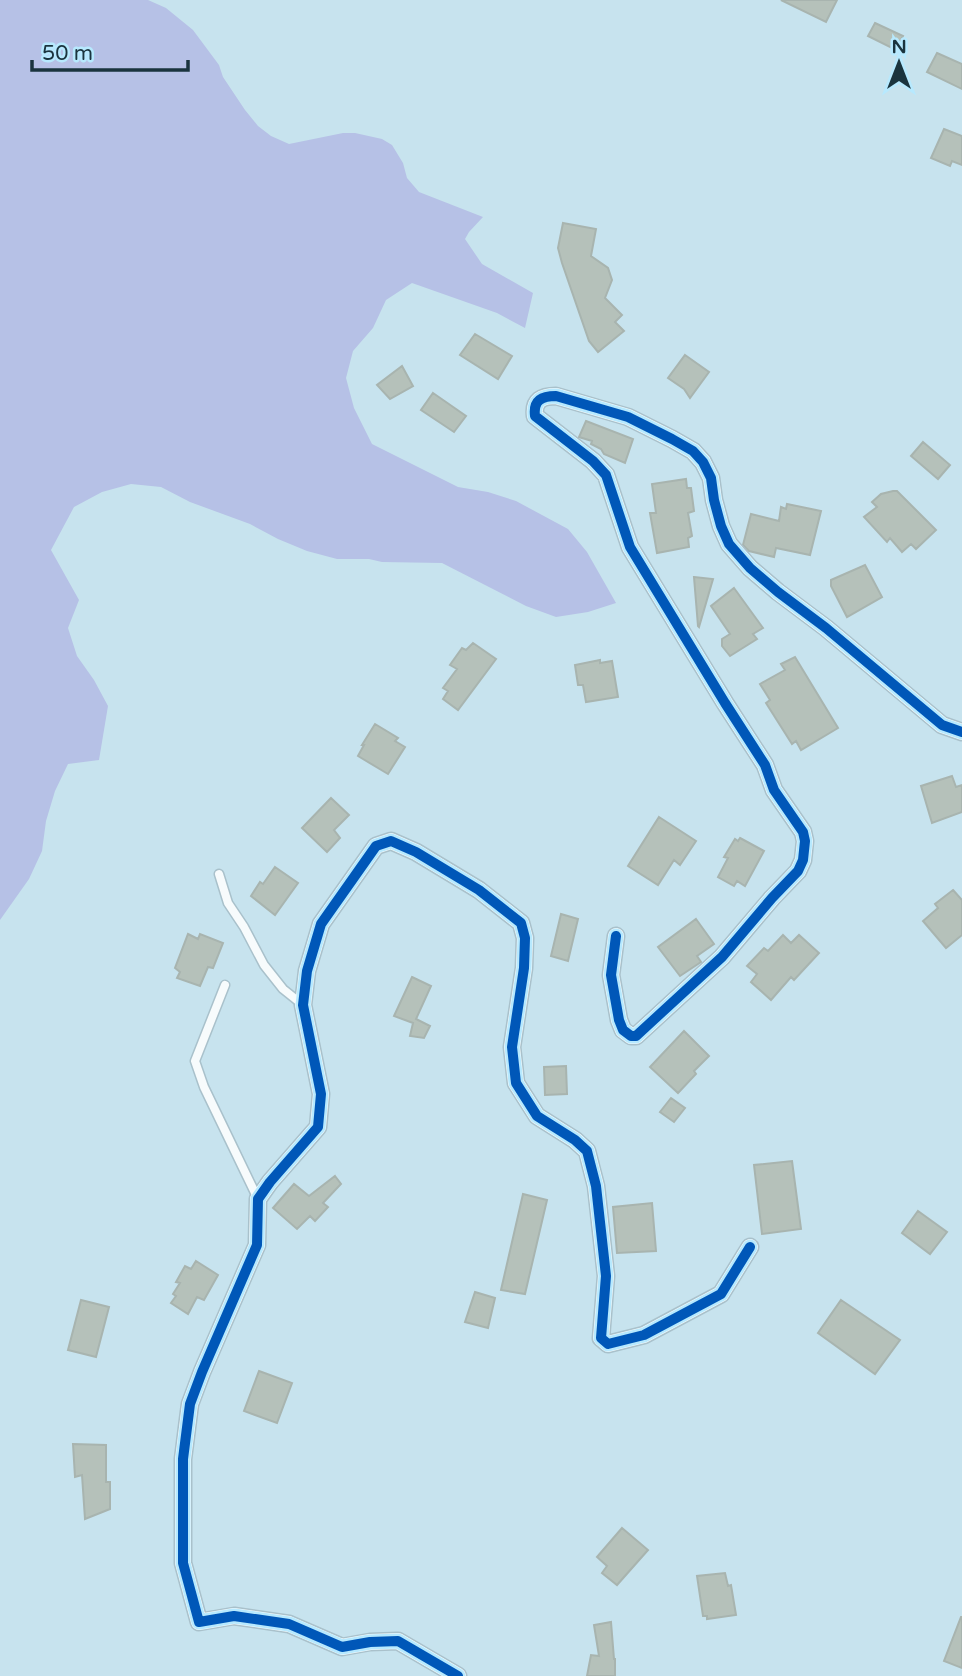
<svg xmlns="http://www.w3.org/2000/svg" width="962" height="1676" font-family="'Varela Round',sans-serif">
<style>
.forest{fill:#b6c1e6}
.building{fill:#b5c1ba;stroke:#a8b4af;stroke-width:2}
.lines{fill:none;stroke-linecap:round;stroke-linejoin:round}
.lane-casing{stroke:#a9c1cb;stroke-width:11}
.street-casing{stroke:#a9c1cb;stroke-width:19}
.lane{stroke:#f7fbfc;stroke-width:8}
.street{stroke:#f7fbfc;stroke-width:16}
.cycleway-casing{stroke:#b7e9fe;stroke-width:15}
.cycleway{stroke:#0057b8;stroke-width:10}
</style>
<rect width="100%" height="100%" fill="#c7e3ee"/>
<path class="forest" d="M 0,0 L 148,0 L 166,8 L 193,30 L 219,65 L 223,77 L 245,110 L 258,126 L 271,136 L 289,144 L 343,133 L 355,133 L 382,139 L 392,145 L 403,163 L 407,178 L 419,192 L 483,217 L 469,232 L 465,239 L 482,264 L 533,293 L 525,328 L 497,313 L 412,283 L 386,300 L 373,328 L 353,351 L 346,378 L 354,408 L 372,444 L 458,487 L 488,492 L 516,501 L 568,529 L 587,552 L 616,603 L 588,612 L 556,617 L 526,606 L 442,563 L 382,562 L 369,559 L 337,559 L 307,551 L 278,539 L 250,524 L 190,502 L 161,487 L 131,484 L 102,492 L 74,507 L 51,550 L 79,600 L 68,628 L 77,656 L 94,680 L 108,706 L 99,760 L 68,764 L 55,791 L 46,821 L 42,851 L 29,879 L 0,920 Z"/>
<path class="building" d="M 781,0 L 837,0 L 826,22 Z
M 875,23 L 903,36 L 896,50 L 868,36 Z
M 937,53 L 962,64 L 962,89 L 927,72 Z
M 944,129 L 962,136 L 962,165 L 952,161 L 950,166 L 931,158 Z
M 563,223 L 596,229 L 591,256 L 608,268 L 612,280 L 605,298 L 622,315 L 615,322 L 624,331 L 598,352 L 589,341 L 562,263 L 558,248 Z
M 475,334 L 512,356 L 498,379 L 460,355 Z
M 685,355 L 709,372 L 690,398 L 684,389 L 668,378 Z
M 402,366 L 413,386 L 390,399 L 377,385 Z
M 433,393 L 466,416 L 454,432 L 421,410 Z
M 586,421 L 633,439 L 625,463 L 604,454 L 601,449 L 591,444 L 592,441 L 579,437 Z
M 923,442 L 950,465 L 938,479 L 911,456 Z
M 686,479 L 687,488 L 691,488 L 694,511 L 688,513 L 692,536 L 688,538 L 689,547 L 657,553 L 650,513 L 656,513 L 652,484 Z
M 893,491 L 897,491 L 936,530 L 916,549 L 911,544 L 902,552 L 890,538 L 887,542 L 864,517 L 877,507 L 872,502 L 881,494 Z
M 787,504 L 821,511 L 810,555 L 776,548 L 774,557 L 749,551 L 743,545 L 751,514 L 779,521 L 781,507 L 786,509 Z
M 865,565 L 882,597 L 847,617 L 831,586 L 831,580 Z
M 694,577 L 713,579 L 699,627 L 698,626 Z
M 734,588 L 763,628 L 753,634 L 757,639 L 730,656 L 722,646 L 722,639 L 730,634 L 711,606 Z
M 473,643 L 496,659 L 458,710 L 443,699 L 448,691 L 443,688 L 457,669 L 450,665 L 462,648 L 466,650 Z
M 795,657 L 838,728 L 801,750 L 796,741 L 792,744 L 766,703 L 770,700 L 760,684 L 785,670 L 781,664 Z
M 600,660 L 600,663 L 612,661 L 618,697 L 586,702 L 583,685 L 578,685 L 575,665 Z
M 375,724 L 398,738 L 395,741 L 405,747 L 388,774 L 358,756 L 364,745 L 362,745 Z
M 952,776 L 956,787 L 962,785 L 962,812 L 932,823 L 921,786 Z
M 331,798 L 349,815 L 334,830 L 340,838 L 327,852 L 302,828 Z
M 659,817 L 696,841 L 680,865 L 674,860 L 658,885 L 628,866 Z
M 740,838 L 764,851 L 745,886 L 737,881 L 734,886 L 718,877 L 728,858 L 724,857 L 735,839 L 738,841 Z
M 275,867 L 298,883 L 275,915 L 251,896 L 260,882 L 263,884 Z
M 953,890 L 962,900 L 962,935 L 946,948 L 923,921 L 938,908 L 935,904 Z
M 561,914 L 578,919 L 568,961 L 551,956 Z
M 696,919 L 714,944 L 697,956 L 701,962 L 680,976 L 658,947 Z
M 188,934 L 198,939 L 200,934 L 223,943 L 213,968 L 208,967 L 200,986 L 177,978 L 180,972 L 175,968 Z
M 783,935 L 791,943 L 799,935 L 819,953 L 794,980 L 791,977 L 771,1000 L 751,982 L 757,974 L 747,966 L 764,948 L 768,951 Z
M 412,977 L 431,986 L 416,1019 L 430,1026 L 424,1038 L 410,1036 L 413,1023 L 394,1016 Z
M 684,1031 L 709,1056 L 694,1071 L 696,1074 L 678,1093 L 650,1067 Z
M 566,1066 L 567,1094 L 545,1095 L 544,1067 Z
M 671,1098 L 685,1108 L 674,1122 L 660,1112 Z
M 792,1161 L 801,1229 L 762,1234 L 754,1165 Z
M 335,1176 L 341,1184 L 323,1203 L 328,1207 L 315,1221 L 310,1216 L 297,1229 L 273,1208 L 294,1184 L 309,1196 Z
M 523,1194 L 547,1200 L 525,1294 L 501,1290 Z
M 652,1203 L 656,1251 L 617,1253 L 613,1207 Z
M 918,1211 L 947,1232 L 930,1254 L 902,1233 Z
M 196,1261 L 218,1275 L 204,1300 L 197,1297 L 188,1314 L 171,1303 L 176,1296 L 173,1294 L 180,1283 L 176,1282 L 185,1266 L 191,1269 Z
M 475,1292 L 495,1298 L 488,1328 L 465,1322 Z
M 81,1300 L 109,1307 L 96,1357 L 68,1350 Z
M 841,1300 L 900,1340 L 875,1374 L 818,1333 Z
M 259,1371 L 292,1383 L 277,1423 L 244,1411 Z
M 73,1444 L 106,1445 L 106,1482 L 110,1482 L 110,1509 L 85,1519 L 82,1475 L 75,1477 Z
M 622,1528 L 648,1550 L 617,1585 L 602,1573 L 607,1566 L 597,1557 Z
M 725,1573 L 728,1586 L 731,1585 L 736,1615 L 707,1619 L 707,1616 L 703,1616 L 697,1576 Z
M 961,1617 L 962,1617 L 962,1668 L 944,1661 Z
M 611,1622 L 614,1659 L 615,1659 L 615,1676 L 587,1676 L 591,1655 L 599,1656 L 594,1625 Z"/>
<g class="lines">
<g class="lane-casing">
<path id="lane" d="M 219,874 L 228,903 L 244,927 L 264,965 L 283,989 L 303,1005
M 225,985 L 195,1061 L 204,1087 L 258,1199"/>
</g>
<g class="street-casing">
<path id="street" d="M 616,936 L 611,975 L 619,1020 L 623,1030 L 631,1036 L 636,1036 L 722,957 L 772,898 L 798,871 L 803,860 L 805,841 L 803,832 L 774,790 L 765,765 L 725,703 L 630,547 L 606,475 L 593,461 L 535,416 C 533,400 542,396 556,396 L 628,417 L 672,439 L 693,451 L 703,462 L 711,478 L 714,500 L 721,526 L 729,544 L 750,568 L 778,592 L 826,628 L 942,725 L 962,732
M 458,1676 L 398,1641 L 370,1642 L 342,1647 L 289,1624 L 234,1616 L 199,1622 L 183,1563 L 183,1459 L 190,1404 L 202,1372 L 257,1245 L 258,1199 L 270,1182 L 318,1127 L 321,1094 L 303,1005 L 307,971 L 321,924 L 376,846 L 391,841 L 416,852 L 479,890 L 521,923 L 525,938 L 524,968 L 512,1047 L 516,1083 L 537,1116 L 575,1140 L 587,1151 L 596,1186 L 606,1276 L 601,1338 L 608,1344 L 644,1335 L 721,1294 L 750,1247"/>
</g>
<use href="#lane" class="lane"/>
<use href="#street" class="street"/>
<g class="cycleway-casing">
<path id="cycleway" d="M 616,936 L 611,975 L 619,1020 L 623,1030 L 631,1036 L 636,1036 L 722,957 L 772,898 L 798,871 L 803,860 L 805,841 L 803,832 L 774,790 L 765,765 L 725,703 L 630,547 L 606,475 L 593,461 L 535,416 C 533,400 542,396 556,396 L 628,417 L 672,439 L 693,451 L 703,462 L 711,478 L 714,500 L 721,526 L 729,544 L 750,568 L 778,592 L 826,628 L 942,725 L 962,732
M 458,1676 L 398,1641 L 370,1642 L 342,1647 L 289,1624 L 234,1616 L 199,1622 L 183,1563 L 183,1459 L 190,1404 L 202,1372 L 257,1245 L 258,1199 L 270,1182 L 318,1127 L 321,1094 L 303,1005 L 307,971 L 321,924 L 376,846 L 391,841 L 416,852 L 479,890 L 521,923 L 525,938 L 524,968 L 512,1047 L 516,1083 L 537,1116 L 575,1140 L 587,1151 L 596,1186 L 606,1276 L 601,1338 L 608,1344 L 644,1335 L 721,1294 L 750,1247"/>
</g>
<use href="#cycleway" class="cycleway"/>
</g>
<g transform="translate(899 63)" stroke="#b7e9fe" stroke-width="5" paint-order="stroke">
<path d="M0-5L12 26L0 18L-12 26Z" fill="#1a343e"/>
<text y="-10" font-size="19" font-weight="bold" text-anchor="middle" fill="#1a343e">N</text>
</g>
<path d="M32 60v10h156v-10" fill="none" stroke="#1a343e" stroke-width="3.5"/>
<text x="42" y="60" font-size="21" fill="#1a343e" stroke="#b7e9fe" stroke-width="5" paint-order="stroke">50 m</text>
</svg>
